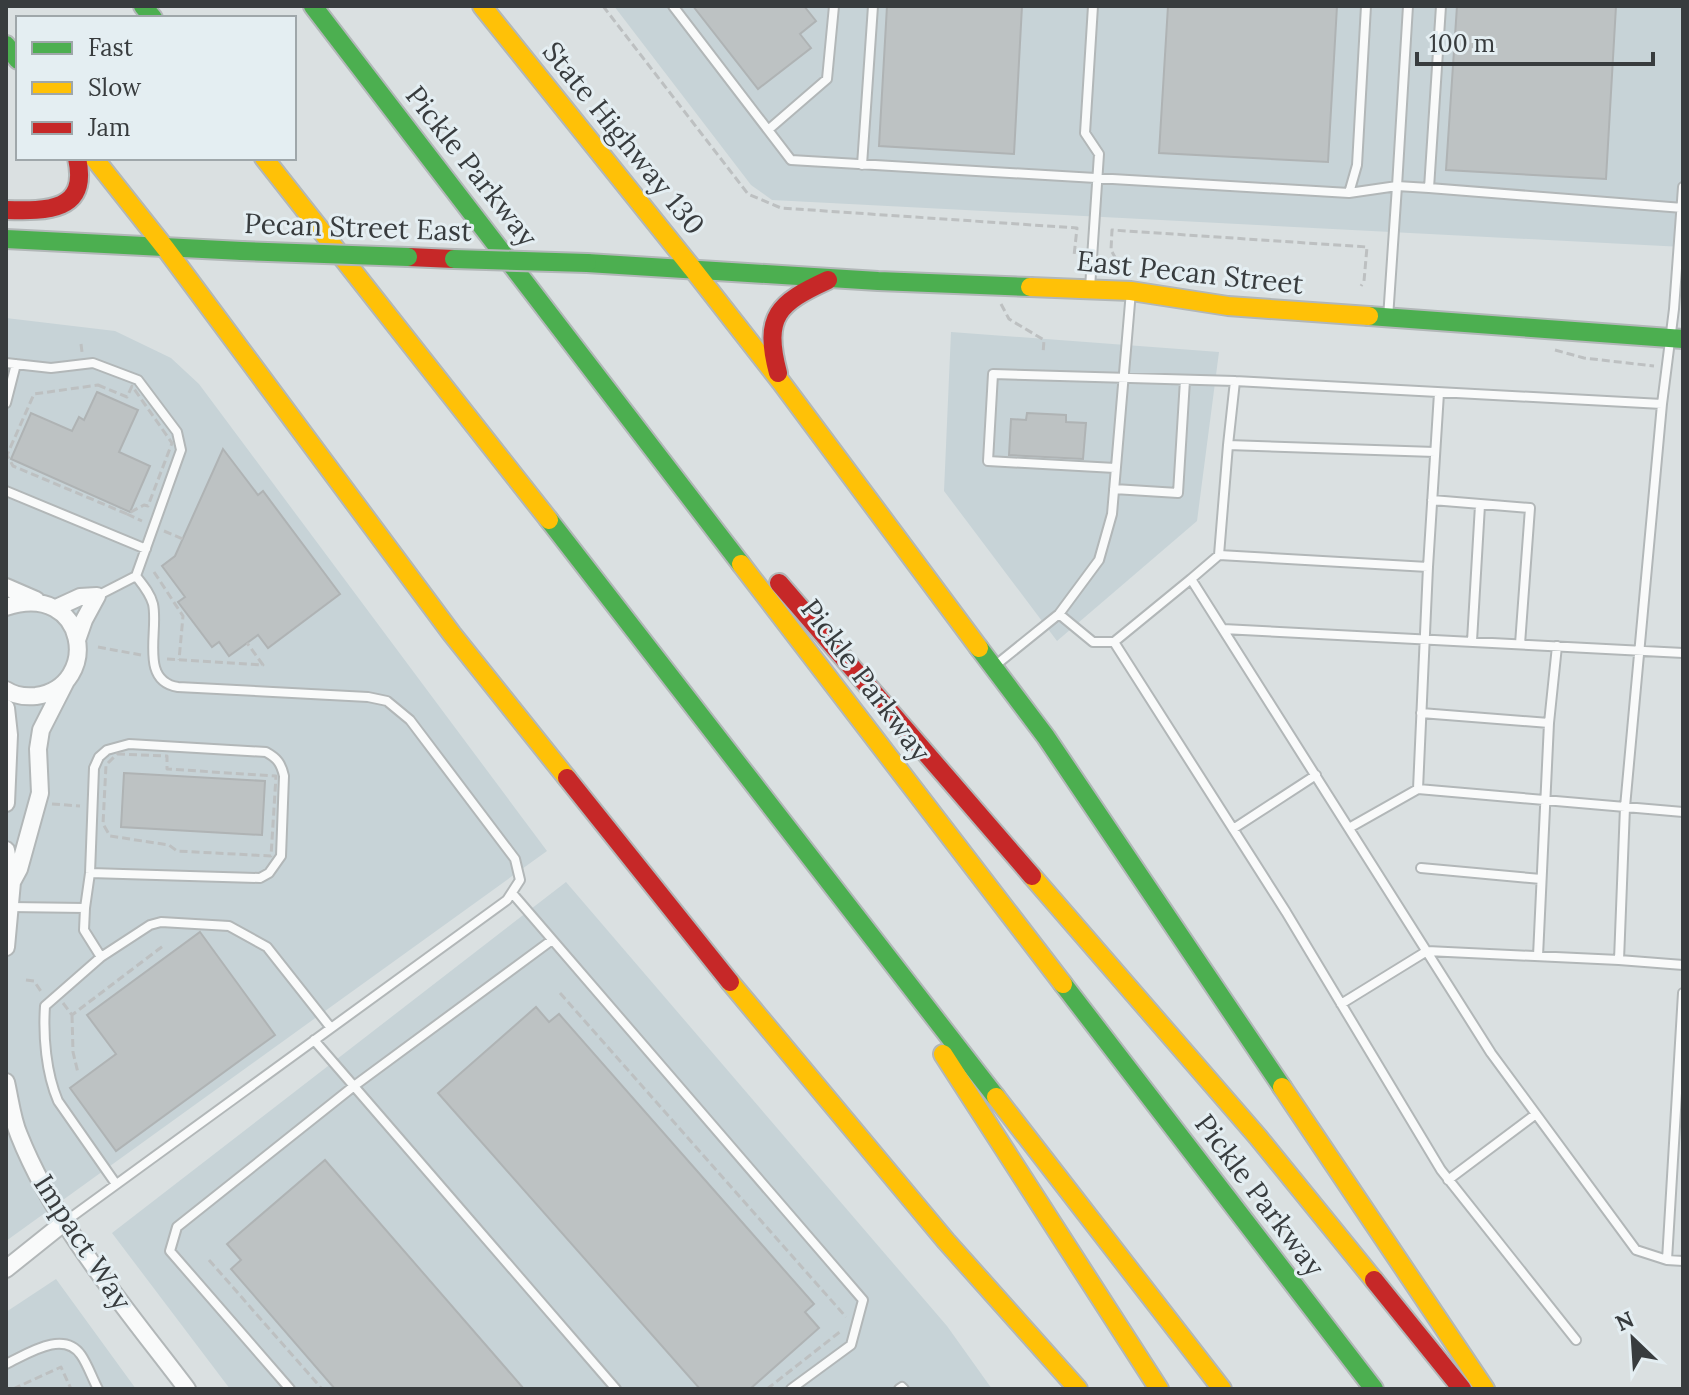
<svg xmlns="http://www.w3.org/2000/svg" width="1689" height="1395" font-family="Lora,serif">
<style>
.built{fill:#c7d3d7}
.building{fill:#bdc2c3;stroke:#afb3b4;stroke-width:2}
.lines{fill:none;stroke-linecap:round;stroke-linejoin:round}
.lane-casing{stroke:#b2b7b8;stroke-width:12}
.street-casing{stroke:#b2b7b8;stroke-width:20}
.fast-casing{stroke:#b2b7b8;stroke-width:22}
.slow-casing{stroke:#b2b7b8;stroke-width:22}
.jam-casing{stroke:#b2b7b8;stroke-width:22}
.path{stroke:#bdc0c1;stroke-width:3;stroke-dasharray:8 4;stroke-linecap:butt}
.lane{stroke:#f9fafa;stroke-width:8}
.street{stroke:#f9fafa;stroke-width:16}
.fast{stroke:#4caf50;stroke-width:18}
.slow{stroke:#ffc107;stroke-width:18}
.jam{stroke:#c62828;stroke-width:18}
.fast-bridge-casing{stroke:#b2b7b8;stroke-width:22;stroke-linecap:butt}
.fast-bridge{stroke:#4caf50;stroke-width:18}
.labels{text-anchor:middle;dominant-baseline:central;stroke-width:6;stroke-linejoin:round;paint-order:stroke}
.street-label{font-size:28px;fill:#383c3e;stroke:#e4eef2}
</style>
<rect width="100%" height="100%" fill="#dae0e1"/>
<path class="built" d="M 614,6 L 1683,6 L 1683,247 L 772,200 L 751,185 Z
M 6,318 L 115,331 L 171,358 L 199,384 L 547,851 L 6,1241 Z
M 951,332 L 1219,352 L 1197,521 L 1057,641 L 944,491 Z
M 566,882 L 947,1326 L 992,1389 L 230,1389 L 112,1233 Z
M 56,1279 L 136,1389 L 6,1389 L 6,1312 Z"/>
<path class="building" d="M 693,6 L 804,6 L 816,21 L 800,34 L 811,48 L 758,89 Z
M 887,6 L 1022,6 L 1014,154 L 879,146 Z
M 1168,6 L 1337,6 L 1328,162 L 1159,153 Z
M 1457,6 L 1616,6 L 1606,179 L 1446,170 Z
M 97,392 L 138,410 L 119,452 L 150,466 L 130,512 L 11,459 L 31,413 L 72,431 L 79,417 L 84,420 Z
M 1027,413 L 1066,415 L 1066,422 L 1086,423 L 1083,459 L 1009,455 L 1011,419 L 1026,420 Z
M 223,449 L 258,495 L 263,491 L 340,594 L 268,648 L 258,635 L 229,656 L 219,642 L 212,647 L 178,602 L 185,597 L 162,566 L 175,556 Z
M 124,773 L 265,781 L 262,835 L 121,827 Z
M 200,932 L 275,1035 L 116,1151 L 70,1088 L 116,1054 L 87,1015 Z
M 536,1007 L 549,1022 L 559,1014 L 814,1304 L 805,1312 L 819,1328 L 750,1389 L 700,1389 L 438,1093 Z
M 325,1160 L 524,1389 L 335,1389 L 231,1269 L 241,1260 L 227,1244 Z"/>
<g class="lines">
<g class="lane-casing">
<path id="lane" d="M 673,6 L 791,160 L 1349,193 L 1397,186 L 1408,6
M 1441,6 L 1429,188 L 1683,208
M 768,130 L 827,79 L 834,6
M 862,165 L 873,6
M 1349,193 L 1357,165 L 1366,6
M 1090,288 L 1099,154 L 1085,133 L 1093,6
M 1388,318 L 1397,186 L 1429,188
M 6,363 L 51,368 L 93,363 L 138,380 L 177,432 L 181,450 L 136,576 L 97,596
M 1235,381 L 1228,445 L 1435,452
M 6,403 L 16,364
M 1662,404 L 1625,807 L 1619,960 L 1683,965
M 1115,468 L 988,461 L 993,374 L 1235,381 L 1662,404 L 1674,309 L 1683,187
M 1114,489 L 1178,493 L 1185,380
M 6,491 L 146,549
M 1432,500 L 1530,508 L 1520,644
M 1219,555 L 1228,445
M 1191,579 L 1219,555 L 1428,567 L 1439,393
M 1059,614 L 1093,642 L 1114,642 L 1191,579 L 1491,1053 L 1636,1250 L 1667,1260
M 1223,629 L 1683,653
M 1472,641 L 1480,505
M 1114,642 L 1286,912 L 1441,1170 L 1576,1340
M 997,664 L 1059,614 L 1099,560 L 1112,514 L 1131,291
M 1421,713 L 1549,723 L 1557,646
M 1418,789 L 1683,812
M 1349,828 L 1418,789 L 1428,567
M 1233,829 L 1316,775
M 1421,868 L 1541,879
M 512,893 L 863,1300 L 851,1345 L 791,1389
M 10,907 L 85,908 L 90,873 L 94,768 L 99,757 L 107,750 L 129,744 L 266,752 C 277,758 281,763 284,776 L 281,856 L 269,873 L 260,878 L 90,873
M 85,908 L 84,930 L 101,957 L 150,925 L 161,922 L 229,926 L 267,947 L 331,1028
M 1538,956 L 1549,723
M 101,957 L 45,1006 C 43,1036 46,1073 58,1101 L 116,1184
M 1683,993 L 1667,1260 L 1683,1261
M 1341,1004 L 1427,951 L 1619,960
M 314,1040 L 616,1389
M 1448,1180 L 1536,1114
M 66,1221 L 507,900 L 520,880 L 515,859 L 410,720 L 387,701 L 368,697 L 178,687 C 139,681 159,631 153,604 C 150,593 143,585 136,576
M 6,1364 C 26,1355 63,1329 81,1355 C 88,1365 92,1378 98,1389
M 290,1389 L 170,1251 L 177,1227 L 354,1086 L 552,940
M 899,1389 L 902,1387 L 904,1389"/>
</g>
<g class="street-casing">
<path id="street" d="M 6,587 L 36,600
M 6,607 C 88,580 102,687 36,696 C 25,697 15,696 6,690
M 56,608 L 80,597 L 97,596 L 84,620 L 77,640
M 6,708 L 9,735 L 6,803
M 6,850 L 12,882 L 6,947
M 12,882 L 19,869 L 40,793 L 38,749 L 41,730 L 66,681
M 6,1082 C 10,1099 12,1119 19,1135 C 55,1226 128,1311 187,1389
M 6,1269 L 66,1221"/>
</g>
<g class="fast-casing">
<path id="fast" d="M 143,6 L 153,18
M 313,6 L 741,564
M 6,45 L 18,60
M 6,239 L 242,251
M 587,263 L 878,281 L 1030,287
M 1369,316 L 1683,339
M 549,520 L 996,1097
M 979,648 L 1046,737 L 1282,1087
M 1063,984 L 1374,1389"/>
</g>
<g class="slow-casing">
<path id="slow" d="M 482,6 L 692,268
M 94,158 L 166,249
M 264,158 L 549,520
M 166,249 L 452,634 L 567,778
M 692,268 L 781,382 L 979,648
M 1030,287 L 1131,291 L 1228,306 L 1369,316
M 741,564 L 1063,984
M 1032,876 L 1258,1137 L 1374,1280
M 730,982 L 946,1241 L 1078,1389
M 943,1054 L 1159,1389
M 1282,1087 L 1485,1389
M 996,1097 L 1222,1389"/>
</g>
<g class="jam-casing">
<path id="jam" d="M 6,210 C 47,211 89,212 77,158
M 408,257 L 454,259
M 778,373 C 763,316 778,303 828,280
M 779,583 L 1032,876
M 567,778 L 730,982
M 1374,1280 L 1462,1389"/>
</g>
<path class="path" d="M 603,6 L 748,194 L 781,208 L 1077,228 L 1074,256
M 1116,259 L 1111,250 L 1112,230 L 1367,247 L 1364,281 L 1361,286
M 1001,304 L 1009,319 L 1044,340 L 1043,354
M 81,344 L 82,352
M 1555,350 L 1584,358 L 1654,366
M 98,385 L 127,397 L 132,386 L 172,443 L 148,506 L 144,505 L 127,514 L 13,466 L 7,455 L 34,394 Z
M 127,514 L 142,521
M 164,531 L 183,539
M 154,572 L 183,616 L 179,660
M 98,647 L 141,655
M 167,659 L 263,665 L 247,643
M 117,754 L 167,756 L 167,769 L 276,776 L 271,856 L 177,851 L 169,845 L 110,836 L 103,824 L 106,765 Z
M 52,804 L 80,806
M 26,980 L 34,981 L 42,993
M 560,993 L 846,1317
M 63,1003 L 72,1015 L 163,946
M 72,1015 L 73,1052 L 78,1073
M 209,1260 L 322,1389
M 13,1389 L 61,1367 L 71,1389
M 767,1389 L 841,1331"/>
<use href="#lane" class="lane"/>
<use href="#street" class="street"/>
<use href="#fast" class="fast"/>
<use href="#slow" class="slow"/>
<use href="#jam" class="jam"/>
<g class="fast-bridge-casing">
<path id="fast-bridge" d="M 242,251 L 408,257
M 454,259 L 587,263"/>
</g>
<use href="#fast-bridge" class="fast-bridge"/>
</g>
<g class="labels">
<g class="street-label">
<text transform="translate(624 138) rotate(51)">State Highway 130</text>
<text transform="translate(472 166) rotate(52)">Pickle Parkway</text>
<text transform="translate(358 227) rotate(2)">Pecan Street East</text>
<text transform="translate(1190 272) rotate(6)">East Pecan Street</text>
<text transform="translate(866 680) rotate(53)">Pickle Parkway</text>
<text transform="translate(1260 1195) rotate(53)">Pickle Parkway</text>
<text transform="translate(83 1242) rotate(57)">Impact Way</text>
</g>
</g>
<rect width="1689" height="1395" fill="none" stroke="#383c3e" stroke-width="16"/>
<rect x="16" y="16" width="280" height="144" fill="#e4eef2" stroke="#9fa7aa" stroke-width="2"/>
<rect x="32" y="42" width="40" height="12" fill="#4caf50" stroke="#9fa7aa" stroke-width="2"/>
<text x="88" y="56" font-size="24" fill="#383c3e">Fast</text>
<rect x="32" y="82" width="40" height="12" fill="#ffc107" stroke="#9fa7aa" stroke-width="2"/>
<text x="88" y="96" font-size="24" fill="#383c3e">Slow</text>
<rect x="32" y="122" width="40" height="12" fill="#c62828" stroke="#9fa7aa" stroke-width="2"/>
<text x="88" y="136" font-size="24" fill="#383c3e">Jam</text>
<g transform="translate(1633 1339) rotate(335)" stroke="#e4eef2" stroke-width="6" paint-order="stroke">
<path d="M0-6L14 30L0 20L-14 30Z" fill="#383c3e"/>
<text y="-12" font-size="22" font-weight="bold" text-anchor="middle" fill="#383c3e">N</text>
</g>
<path d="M1417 52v12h236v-12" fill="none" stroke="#383c3e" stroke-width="4"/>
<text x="1429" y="52" font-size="24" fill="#383c3e" stroke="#e4eef2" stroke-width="6" paint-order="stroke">100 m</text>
</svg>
